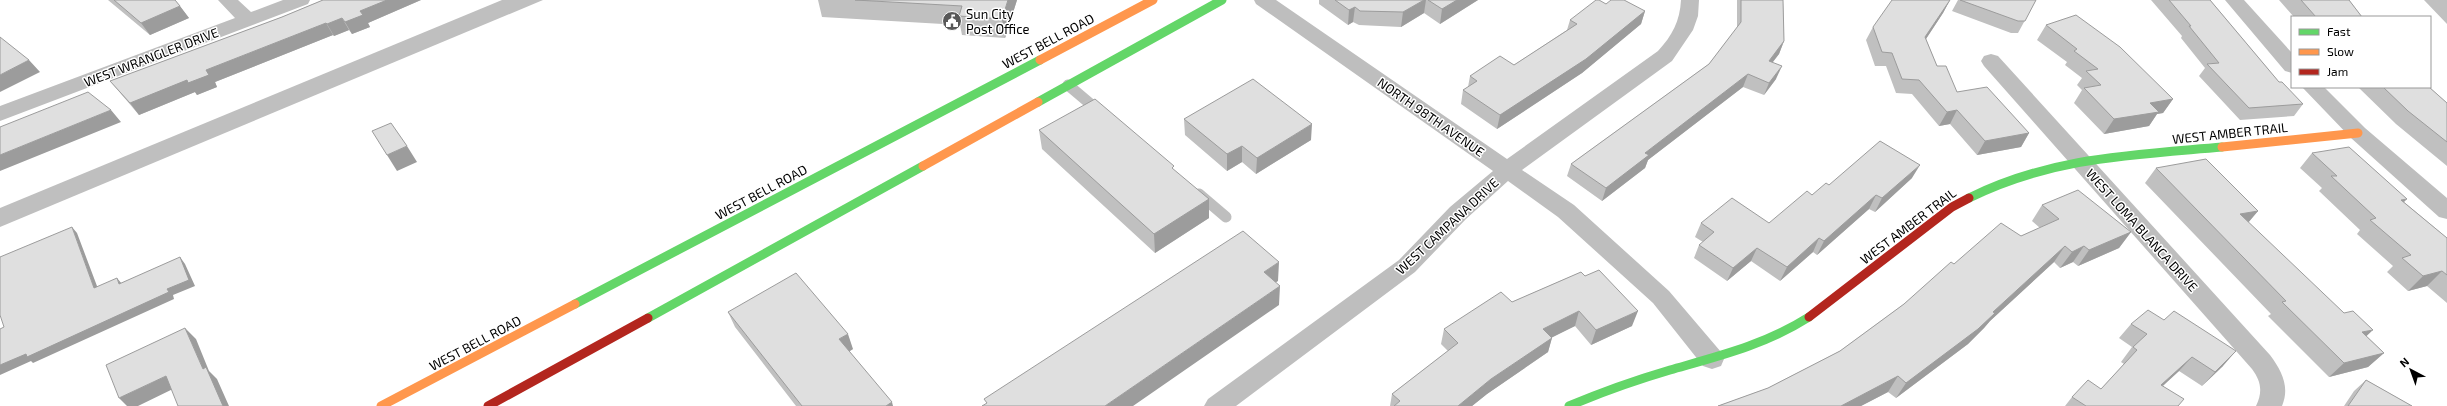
<svg xmlns="http://www.w3.org/2000/svg" width="2447" height="406" font-family="'Exo 2',sans-serif">
<style>
.water{fill:#bfbfbf}
.lines{fill:none;stroke-linecap:round;stroke-linejoin:round}
.lane{stroke:#bebebe;stroke-width:11}
.street{fill:#bebebe;fill-rule:evenodd}
.fast{stroke:#63d668;stroke-width:9}
.slow{stroke:#ff974d;stroke-width:9}
.jam{stroke:#b3261e;stroke-width:9}
.wall{fill:#c0c0c0}
.shaded-wall{fill:#9c9c9c}
.building{fill:#dfdfdf;stroke:#9c9c9c}
.labels{text-anchor:middle;dominant-baseline:central;stroke-width:3;stroke-linejoin:round;paint-order:stroke}
.poi-label{font-size:13px;fill:#000;stroke:#fff;text-anchor:start}
.street-label{font-size:13px;fill:#000;stroke:#fff}
</style>
<rect width="100%" height="100%" fill="#fff"/>
<path class="water" d="M 502,0 L 543,0 L 0,227 L 0,208 Z"/>
<g class="lines">
<path class="lane" d="M 1068,85 L 1100,112
M 1199,194 L 1226,217"/>
<path class="street" d="M 218,0 L 238,0 L 251,12 L 283,0 L 310,0 L 308,4 L 0,121 L 0,106 L 235,18 Z
M 1254,0 L 1276,0 L 1507,159 L 1658,51 C 1672,36 1680,21 1681,0 L 1699,0 L 1698,16 L 1693,30 L 1672,61 L 1522,170 L 1574,205 L 1669,291 L 1721,352 L 1724,359 L 1721,366 L 1712,369 L 1703,366 L 1653,303 L 1558,217 L 1508,181 L 1466,219 L 1415,272 L 1236,406 L 1204,406 L 1208,399 L 1399,260 L 1450,207 L 1493,171 L 1256,4 Z
M 2225,0 L 2244,0 L 2292,53 L 2292,73 L 2285,71 Z
M 1991,54 L 1998,56 L 2270,355 C 2282,371 2290,387 2282,406 L 2256,406 C 2263,392 2261,381 2252,369 L 1984,66 L 1981,61 L 1984,56 Z
M 2302,87 L 2324,87 L 2365,128 L 2447,198 L 2447,219 L 2439,217 L 2351,138 Z"/>
<path class="fast" d="M 1038,102 L 1222,0
M 1969,198 C 2052,157 2132,155 2222,147
M 575,304 L 1040,60
M 648,318 L 923,166
M 1569,406 C 1602,392 1636,380 1670,370 C 1719,356 1765,345 1809,317"/>
<path class="slow" d="M 1040,60 L 1153,0
M 2222,147 L 2358,133
M 923,166 L 1038,102
M 381,406 L 575,304"/>
<path class="jam" d="M 1809,317 L 1952,207 L 1969,198
M 488,406 L 648,318"/>
</g>
<path class="wall" d="M 108,0 L 175,0 L 189,18 L 150,35 Z
M 323,0 L 421,0 L 368,23 L 370,27 L 352,34 L 349,30 L 334,36 L 333,35 L 215,82 L 217,87 L 197,95 L 195,92 L 139,115 L 110,81 L 282,17 Z
M 818,0 L 1017,0 L 1005,38 L 962,35 L 960,25 L 822,17 Z
M 1319,0 L 1478,0 L 1440,24 L 1424,13 L 1401,27 L 1359,25 L 1353,22 L 1348,25 L 1319,4 Z
M 1737,0 L 1783,0 L 1784,41 L 1779,54 L 1773,62 L 1776,79 L 1764,95 L 1743,87 L 1648,160 L 1645,168 L 1602,201 L 1567,176 L 1571,164 L 1709,64 L 1737,28 Z
M 1950,0 L 1943,13 L 1926,39 L 1937,66 L 1957,92 L 2029,133 L 2021,147 L 1977,155 L 1950,124 L 1939,126 L 1912,94 L 1896,93 L 1886,66 L 1875,66 L 1866,40 L 1873,27 Z
M 1958,0 L 2036,0 L 2018,33 L 2011,33 L 1952,11 Z
M 2151,0 L 2210,0 L 2279,82 L 2303,104 L 2294,116 L 2240,120 L 2199,76 L 2205,68 L 2181,38 L 2182,36 Z
M 2279,0 L 2349,0 L 2362,17 L 2294,17 Z
M 2424,0 L 2447,0 L 2447,24 Z
M 1606,4 L 1645,11 L 1641,24 L 1582,73 L 1497,129 L 1461,104 L 1463,90 L 1468,87 L 1470,76 L 1514,65 L 1567,30 L 1570,20 Z
M 2046,25 L 2173,99 L 2163,113 L 2157,114 L 2149,126 L 2104,134 L 2074,103 L 2082,90 L 2077,85 L 2082,78 L 2065,65 L 2067,62 L 2037,40 Z
M 2358,87 L 2429,87 L 2447,103 L 2447,166 L 2396,124 Z
M 1184,119 L 1311,140 L 1256,174 L 1242,162 L 1227,171 L 1185,135 Z
M 1039,130 L 1174,170 L 1209,218 L 1155,253 L 1042,149 Z
M 2312,153 L 2404,202 L 2447,238 L 2447,303 L 2427,286 L 2408,291 L 2387,272 L 2393,266 L 2357,234 L 2360,230 L 2319,191 L 2322,188 L 2300,168 Z
M 2156,168 L 2258,211 L 2248,223 L 2384,353 L 2368,367 L 2329,377 L 2268,316 L 2271,314 L 2145,183 Z
M 1912,178 L 1875,212 L 1869,209 L 1817,255 L 1813,252 L 1780,281 L 1751,261 L 1727,281 L 1694,258 L 1699,245 L 1703,242 L 1695,237 L 1701,223 L 1769,223 L 1812,195 L 1829,185 Z
M 2042,205 L 2131,232 L 2119,248 L 2078,266 L 2073,262 L 2060,268 L 2054,262 L 1990,321 L 1984,328 L 1968,344 L 1896,398 L 1888,392 L 1861,406 L 1718,406 L 1768,388 L 1840,351 L 1904,304 L 1954,264 L 2040,228 L 2032,221 Z
M 1581,272 L 1632,326 L 1591,345 L 1575,326 L 1552,337 L 1548,352 L 1487,394 L 1472,406 L 1390,406 L 1392,394 L 1448,351 L 1441,344 L 1444,329 L 1512,302 Z
M 728,312 L 853,349 L 849,351 L 893,406 L 796,406 L 735,327 Z
M 2131,324 L 2223,366 L 2202,386 L 2179,371 L 2163,386 L 2178,406 L 2065,406 L 2072,397 L 2101,389 L 2124,364 L 2121,362 L 2132,347 L 2119,338 Z
M 2366,380 L 2412,406 L 2344,406 L 2354,391 Z"/>
<path class="shaded-wall" d="M 387,0 L 421,0 L 368,23 L 370,27 L 352,34 L 345,22 L 360,11 Z
M 1008,0 L 1017,0 L 1005,38 L 1002,19 Z
M 1424,0 L 1426,0 L 1424,13 L 1401,27 L 1403,12 Z
M 1457,0 L 1478,0 L 1440,24 L 1442,9 Z
M 1950,0 L 1943,13 L 1918,51 L 1925,37 Z
M 180,6 L 189,18 L 150,35 L 141,23 Z
M 1355,7 L 1353,22 L 1348,25 L 1349,10 Z
M 1645,11 L 1641,24 L 1582,73 L 1497,129 L 1500,115 Z
M 342,18 L 349,30 L 334,36 L 327,24 Z
M 326,23 L 333,35 L 215,82 L 217,87 L 197,95 L 195,92 L 139,115 L 130,103 L 206,70 Z
M 1784,41 L 1779,54 L 1764,73 L 1769,61 Z
M 29,60 L 40,72 L 0,92 L 0,75 Z
M 1782,66 L 1776,79 L 1764,95 L 1769,83 Z
M 1748,74 L 1743,87 L 1648,160 L 1645,168 L 1602,201 L 1606,188 L 1645,153 Z
M 2173,99 L 2163,113 L 2157,114 L 2149,126 L 2104,134 L 2114,119 L 2150,103 Z
M 111,110 L 121,122 L 0,171 L 0,155 Z
M 1957,110 L 1950,124 L 1939,126 L 1947,112 Z
M 1312,124 L 1311,140 L 1256,174 L 1257,158 Z
M 2029,133 L 2021,147 L 1977,155 L 1985,141 Z
M 407,146 L 417,162 L 397,171 L 387,155 Z
M 1242,146 L 1242,162 L 1227,171 L 1227,154 Z
M 1920,165 L 1912,178 L 1875,212 L 1882,198 Z
M 1876,195 L 1869,209 L 1817,255 L 1824,241 Z
M 1209,199 L 1209,218 L 1155,253 L 1154,234 Z
M 2407,199 L 2393,213 L 2401,200 Z
M 2258,211 L 2246,225 L 2240,214 Z
M 72,227 L 77,233 L 100,294 L 94,288 Z
M 2131,232 L 2119,248 L 2078,266 L 2089,250 Z
M 1819,238 L 1813,252 L 1780,281 L 1787,267 Z
M 2065,246 L 2054,262 L 1990,321 L 1984,328 L 1968,344 L 1896,398 L 1906,383 L 1993,312 Z
M 2084,246 L 2073,262 L 2060,268 L 2072,252 Z
M 1757,248 L 1751,261 L 1727,281 L 1733,268 Z
M 180,257 L 185,264 L 195,286 L 173,295 L 174,299 L 33,363 L 31,361 L 0,375 L 0,365 L 167,289 Z
M 1279,262 L 1278,281 L 1263,291 L 1264,272 Z
M 2442,271 L 2427,286 L 2408,291 L 2423,276 Z
M 117,278 L 122,284 L 119,284 Z
M 1280,286 L 1279,305 L 1133,406 L 1105,406 Z
M 1579,311 L 1575,326 L 1539,344 L 1543,329 Z
M 1638,311 L 1632,326 L 1591,345 L 1596,330 Z
M 185,328 L 196,339 L 209,371 L 217,379 L 229,406 L 223,406 L 203,369 Z
M 2373,330 L 2358,344 L 2362,332 Z
M 848,334 L 853,349 L 844,355 L 839,339 Z
M 1552,338 L 1548,352 L 1487,394 L 1472,406 L 1458,406 L 1491,379 Z
M 2236,351 L 2223,366 L 2202,386 L 2215,372 Z
M 2384,353 L 2368,367 L 2329,377 L 2344,363 Z
M 2192,357 L 2179,371 L 2148,399 L 2161,385 Z
M 166,376 L 177,387 L 138,406 L 127,406 L 119,398 Z
M 1898,376 L 1888,392 L 1861,406 L 1841,406 Z
M 892,402 L 893,406 L 886,406 Z"/>
<path class="building" d="M 114,0 L 175,0 L 180,6 L 141,23 Z
M 323,0 L 387,0 L 360,11 L 363,15 L 345,22 L 342,18 L 327,24 L 326,23 L 206,70 L 209,75 L 188,83 L 187,80 L 130,103 L 110,81 L 282,17 Z
M 855,0 L 1008,0 L 1002,19 L 959,16 L 962,6 Z
M 1335,0 L 1424,0 L 1403,12 L 1360,11 L 1355,7 L 1349,10 Z
M 1428,0 L 1457,0 L 1442,9 Z
M 1596,0 L 1599,0 L 1606,4 L 1611,0 L 1624,0 L 1645,11 L 1586,59 L 1500,115 L 1463,90 L 1477,81 L 1470,76 L 1500,56 L 1514,65 L 1577,24 L 1570,20 Z
M 1741,0 L 1783,0 L 1784,41 L 1769,61 L 1782,66 L 1769,83 L 1748,74 L 1645,153 L 1649,155 L 1606,188 L 1571,164 L 1709,64 L 1741,22 Z
M 1892,0 L 1950,0 L 1925,37 L 1937,66 L 1946,66 L 1957,92 L 1987,87 L 2029,133 L 1985,141 L 1957,110 L 1947,112 L 1919,80 L 1902,79 L 1892,53 L 1882,52 L 1873,27 Z
M 1960,0 L 2036,0 L 2025,21 L 2018,21 Z
M 2169,0 L 2210,0 L 2279,82 L 2282,82 L 2303,104 L 2249,108 L 2207,64 L 2219,63 L 2189,26 L 2191,26 Z
M 2301,0 L 2349,0 L 2362,17 L 2316,17 Z
M 2076,15 L 2120,47 L 2173,99 L 2150,103 L 2159,112 L 2114,119 L 2084,88 L 2101,85 L 2086,71 L 2098,69 L 2074,51 L 2077,49 L 2046,25 Z
M 0,37 L 29,60 L 0,75 Z
M 1253,79 L 1312,124 L 1257,158 L 1242,146 L 1227,154 L 1184,119 Z
M 2383,87 L 2429,87 L 2447,103 L 2447,142 L 2408,111 Z
M 88,92 L 111,110 L 0,155 L 0,127 Z
M 1095,99 L 1174,166 L 1172,168 L 1209,199 L 1154,234 L 1039,130 Z
M 391,123 L 407,146 L 387,155 L 372,131 Z
M 1880,141 L 1920,165 L 1882,198 L 1876,195 L 1824,241 L 1819,238 L 1787,267 L 1757,248 L 1733,268 L 1699,245 L 1714,232 L 1701,223 L 1732,198 L 1769,223 L 1807,191 L 1812,195 L 1826,183 L 1829,185 Z
M 2349,147 L 2407,199 L 2401,200 L 2447,238 L 2447,275 L 2442,271 L 2423,276 L 2402,258 L 2411,255 L 2370,220 L 2376,218 L 2331,176 L 2337,176 L 2312,153 Z
M 2206,159 L 2258,211 L 2240,214 L 2344,313 L 2353,311 L 2373,330 L 2362,332 L 2384,353 L 2344,363 L 2282,302 L 2286,301 L 2156,168 Z
M 2078,190 L 2131,232 L 2089,250 L 2084,246 L 2072,252 L 2065,246 L 1993,312 L 1995,313 L 1978,329 L 1906,383 L 1898,376 L 1841,406 L 1718,406 L 1768,388 L 1840,351 L 1904,304 L 1951,262 L 1954,264 L 2001,223 L 2021,236 L 2059,219 L 2042,205 Z
M 72,227 L 94,288 L 117,278 L 119,284 L 180,257 L 189,280 L 167,289 L 169,292 L 27,357 L 26,354 L 0,365 L 0,329 L 4,327 L 0,315 L 0,257 Z
M 1243,231 L 1279,262 L 1264,272 L 1280,286 L 1105,406 L 982,406 L 987,403 L 984,399 Z
M 1599,270 L 1638,311 L 1596,330 L 1579,311 L 1543,329 L 1552,338 L 1491,379 L 1458,406 L 1394,406 L 1400,401 L 1392,394 L 1458,343 L 1444,329 L 1501,292 L 1512,302 L 1581,272 L 1585,276 Z
M 796,273 L 848,334 L 839,339 L 892,402 L 886,406 L 802,406 L 728,312 Z
M 2148,310 L 2164,320 L 2174,311 L 2236,351 L 2215,372 L 2192,357 L 2161,385 L 2184,399 L 2178,406 L 2086,406 L 2072,397 L 2088,380 L 2101,389 L 2137,350 L 2133,347 L 2147,334 L 2131,324 Z
M 185,328 L 203,369 L 206,367 L 223,406 L 178,406 L 166,376 L 119,398 L 106,365 Z
M 2366,380 L 2412,406 L 2348,406 Z"/>
<defs>
<g id="civic-disc" transform="scale(1)"><circle r="9.5" fill="#595959" stroke="#fff"/><path d="M-.6-6.5H3V-4.5H.6V-3L4-1V1h2V6H-6V1h2V-1L-.6-3ZM-1.2 2.5V6h2.4V2.5Z" fill="#fff"/></g>
</defs>
<g fill-rule="evenodd">
<use href="#civic-disc" x="952" y="21"/>
</g>
<g class="labels">
<g class="poi-label">
<text x="966" y="14">Sun City<tspan x="966" dy="15">Post Office</tspan></text>
</g>
<g class="street-label">
<text transform="translate(1048 41) rotate(-28)">WEST BELL ROAD</text>
<text transform="translate(151 57) rotate(-21)">WEST WRANGLER DRIVE</text>
<text transform="translate(1431 117) rotate(35)">NORTH 98TH AVENUE</text>
<text transform="translate(2230 133) rotate(-6)">WEST AMBER TRAIL</text>
<text transform="translate(761 192) rotate(-28)">WEST BELL ROAD</text>
<text transform="translate(1447 226) rotate(-43)">WEST CAMPANA DRIVE</text>
<text transform="translate(1908 226) rotate(-37)">WEST AMBER TRAIL</text>
<text transform="translate(2142 230) rotate(48)">WEST LOMA BLANCA DRIVE</text>
<text transform="translate(475 343) rotate(-28)">WEST BELL ROAD</text>
</g>
</g>
<rect x="2291" y="16" width="140" height="72" fill="#ffffff" stroke="#999999"/>
<rect x="2299" y="29" width="20" height="6" fill="#63d668" stroke="#999999"/>
<text x="2327" y="36" font-size="12" fill="#000000">Fast</text>
<rect x="2299" y="49" width="20" height="6" fill="#ff974d" stroke="#999999"/>
<text x="2327" y="56" font-size="12" fill="#000000">Slow</text>
<rect x="2299" y="69" width="20" height="6" fill="#b3261e" stroke="#999999"/>
<text x="2327" y="76" font-size="12" fill="#000000">Jam</text>
<g transform="translate(2411 370) rotate(319)" stroke="#ffffff" stroke-width="3" paint-order="stroke">
<path d="M0-3L7 15L0 10L-7 15Z" fill="#000000"/>
<text y="-6" font-size="11" font-weight="bold" text-anchor="middle" fill="#000000">N</text>
</g>
</svg>
